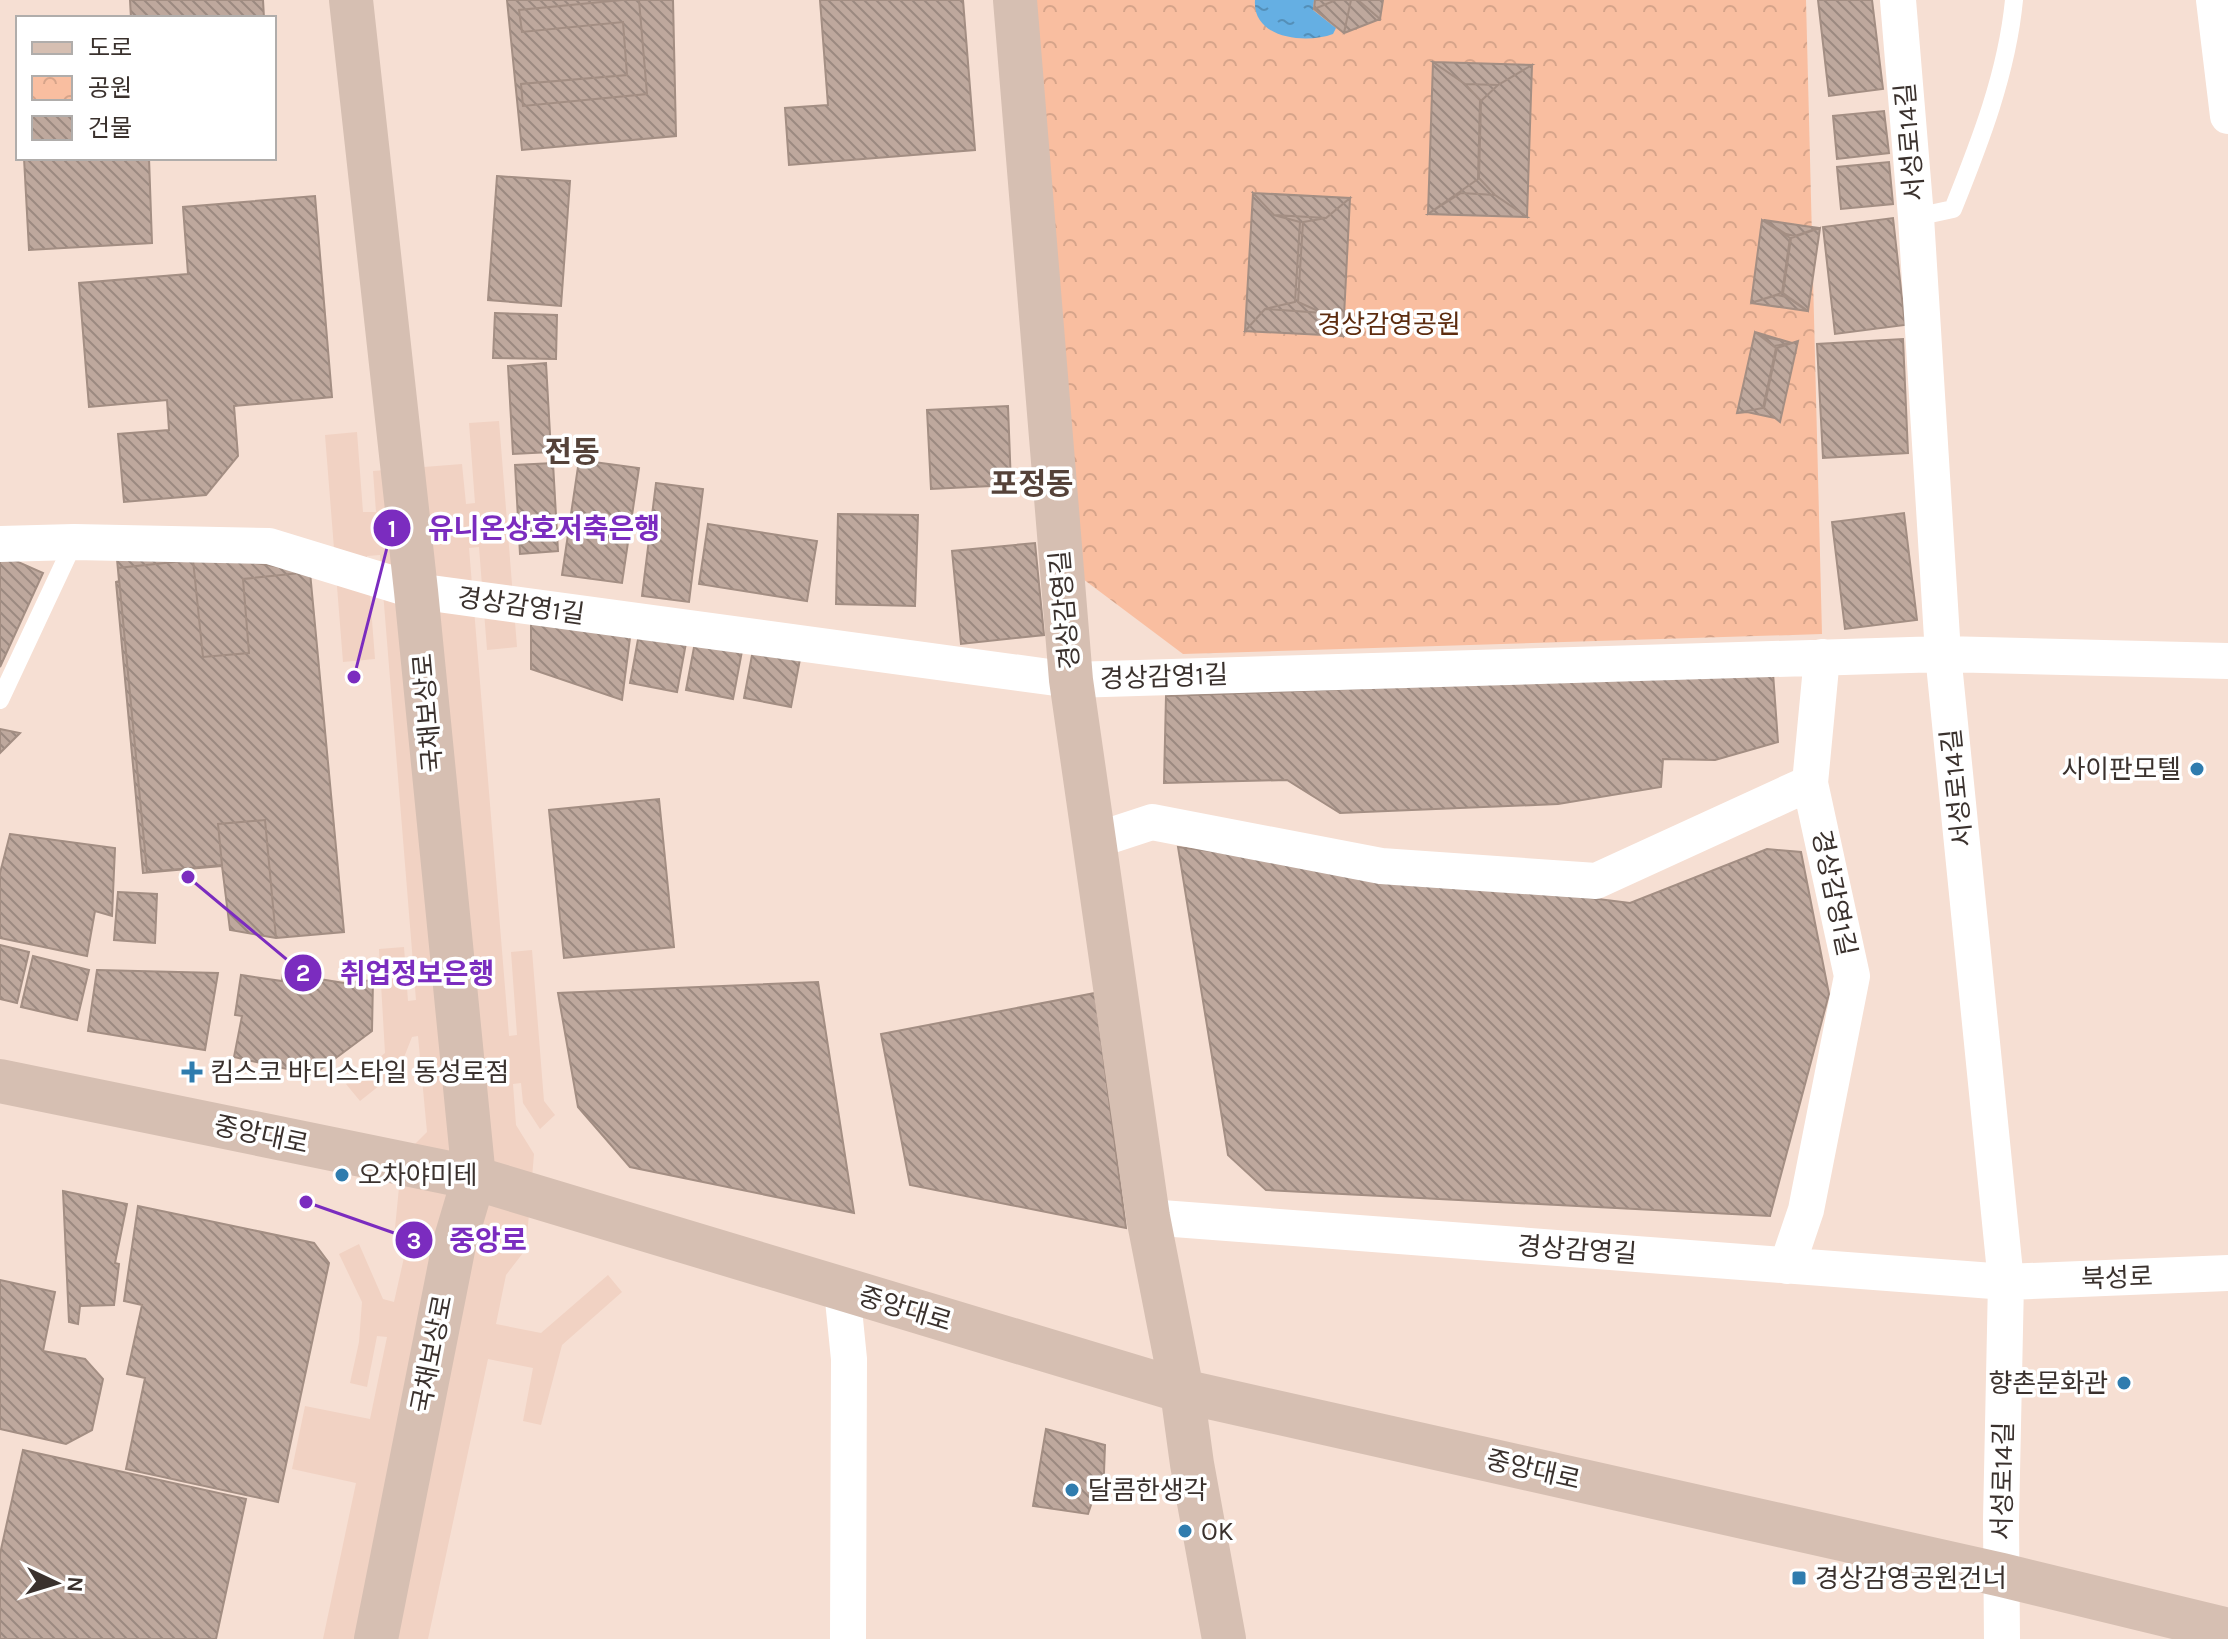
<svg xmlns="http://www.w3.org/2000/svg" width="2228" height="1639" font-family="Karla,'Noto Sans KR',sans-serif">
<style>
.built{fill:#f1d2c3}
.park{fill:url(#park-crowns)}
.water{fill:url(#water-ripples)}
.building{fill:url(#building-back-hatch);stroke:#a38e83;stroke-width:2}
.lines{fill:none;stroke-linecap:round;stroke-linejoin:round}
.lane{stroke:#fff;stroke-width:18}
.street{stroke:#fff;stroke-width:36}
.secondary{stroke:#d6bfb2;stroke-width:44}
.poi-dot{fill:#2f7cae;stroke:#fff;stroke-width:3}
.labels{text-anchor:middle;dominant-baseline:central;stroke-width:7;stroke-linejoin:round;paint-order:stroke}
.street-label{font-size:26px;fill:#3a312d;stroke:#fff}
.park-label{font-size:26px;fill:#5d2c0f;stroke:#fff}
.poi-label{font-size:26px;fill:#3a312d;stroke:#fff;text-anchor:start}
.quarter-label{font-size:30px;font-weight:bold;fill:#554239;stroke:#fff}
.leader{fill:none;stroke:#7b2cbf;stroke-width:3}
.callout-dot{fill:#7b2cbf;stroke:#fff;stroke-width:3}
.mark-label{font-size:24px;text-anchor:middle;font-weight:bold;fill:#fff}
.callout-label{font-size:28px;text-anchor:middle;font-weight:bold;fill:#7b2cbf;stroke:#fff;stroke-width:7;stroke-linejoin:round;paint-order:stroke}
</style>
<defs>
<pattern id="park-crowns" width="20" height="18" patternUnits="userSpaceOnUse" patternTransform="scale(2)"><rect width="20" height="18" fill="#f9bea0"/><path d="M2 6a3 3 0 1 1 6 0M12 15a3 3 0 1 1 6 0" fill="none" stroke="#d6a48a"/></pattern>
<pattern id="water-ripples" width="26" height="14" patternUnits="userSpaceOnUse" patternTransform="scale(2)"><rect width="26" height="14" fill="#65afe3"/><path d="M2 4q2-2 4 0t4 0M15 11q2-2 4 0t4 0" fill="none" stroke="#548fb8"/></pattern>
<pattern id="building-back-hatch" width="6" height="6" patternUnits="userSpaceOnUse" patternTransform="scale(2)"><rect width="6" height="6" fill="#bea89d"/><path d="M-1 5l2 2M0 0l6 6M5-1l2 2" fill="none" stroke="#9b8980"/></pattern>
</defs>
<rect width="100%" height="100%" fill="#f6dfd3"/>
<path class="built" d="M 499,421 L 517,647 L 487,650 L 479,547 L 469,548 L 509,1036 L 517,1035 L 511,952 L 532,950 L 544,1101 L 555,1115 L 540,1129 L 523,1103 L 521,1083 L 513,1084 L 516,1125 L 534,1154 L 526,1249 L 506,1275 L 496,1324 L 541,1333 L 608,1275 L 622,1292 L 562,1345 L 541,1425 L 523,1421 L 533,1368 L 488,1359 L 428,1639 L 323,1639 L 356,1483 L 292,1469 L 305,1406 L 370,1419 L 387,1337 L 377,1336 L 367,1387 L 350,1383 L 359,1342 L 362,1302 L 339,1254 L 359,1244 L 383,1299 L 394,1302 L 405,1253 L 395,1228 L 402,1157 L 427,1132 L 418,1036 L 412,1037 L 399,1070 L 360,1101 L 346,1084 L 385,1053 L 379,949 L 404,947 L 408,1001 L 416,1000 L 380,555 L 367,556 L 375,659 L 343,662 L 325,435 L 357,432 L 363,512 L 376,512 L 373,471 L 462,464 L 466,504 L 475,503 L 469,423 Z"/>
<path class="park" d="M 1036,0 L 1806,0 L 1822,634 L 1183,654 L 1083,579 Z"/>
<path class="water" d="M 1255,0 L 1314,0 L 1313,10 L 1336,28 L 1333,34 C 1306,44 1252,39 1255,0 Z"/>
<path class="building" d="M 130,0 L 263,0 L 264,18 L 131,18 Z
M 507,0 L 673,0 L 676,136 L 522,150 Z
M 622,0 L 639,0 L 647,94 L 523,106 L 521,84 L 627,75 L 623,22 L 522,32 L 519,10 Z
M 820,0 L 963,0 L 975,150 L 789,165 L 785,108 L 828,105 Z
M 1315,0 L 1383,0 L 1380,19 L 1344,33 L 1314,9 Z
M 1336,0 L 1351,0 L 1344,33 L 1314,9 Z
M 1351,0 L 1358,0 L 1380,19 L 1344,33 Z
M 1358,0 L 1383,0 L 1380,19 Z
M 1818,0 L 1872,0 L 1883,89 L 1829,96 Z
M 1433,62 L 1532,65 L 1527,217 L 1428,214 Z
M 1433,62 L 1465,84 L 1480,100 L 1478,179 L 1428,214 Z
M 1433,62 L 1532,65 L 1498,85 L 1465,84 Z
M 1532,65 L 1527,217 L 1495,195 L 1479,178 L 1481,101 L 1498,85 Z
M 1884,111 L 1889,153 L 1837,159 L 1833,116 Z
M 24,158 L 149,158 L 152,243 L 29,250 Z
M 1889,162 L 1893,204 L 1841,209 L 1837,167 Z
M 497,176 L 570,181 L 561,306 L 488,300 Z
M 1253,193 L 1350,198 L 1343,336 L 1245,331 Z
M 1253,193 L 1274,215 L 1300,222 L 1295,302 L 1265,309 L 1245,331 Z
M 1253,193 L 1350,198 L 1326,218 L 1274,215 Z
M 1461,193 L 1495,195 L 1527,217 L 1428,214 Z
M 315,196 L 332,397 L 234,406 L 238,456 L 206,495 L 124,502 L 118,434 L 169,430 L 167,400 L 89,407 L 79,283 L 188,274 L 183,207 Z
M 1350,198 L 1343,336 L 1323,313 L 1298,302 L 1303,222 L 1326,218 Z
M 1893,218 L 1905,325 L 1835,334 L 1823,227 Z
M 1762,220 L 1820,228 L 1808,311 L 1751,303 Z
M 1762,220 L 1790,238 L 1782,293 L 1751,303 Z
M 1764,220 L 1818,228 L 1795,236 L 1786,234 Z
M 1820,228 L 1808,311 L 1783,293 L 1791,238 Z
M 1777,295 L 1787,297 L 1807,311 L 1751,303 Z
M 1265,309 L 1323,313 L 1343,336 L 1245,331 Z
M 495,313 L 557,315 L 556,359 L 493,358 Z
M 1755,332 L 1792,343 L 1798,341 L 1780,422 L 1775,418 L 1747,412 L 1737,413 Z
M 1755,332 L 1776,348 L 1763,408 L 1737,413 Z
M 1761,336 L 1792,343 L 1774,346 Z
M 1903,339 L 1908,453 L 1823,458 L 1817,344 Z
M 1798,341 L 1780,422 L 1764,408 L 1777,348 Z
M 546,363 L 551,452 L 513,454 L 508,366 Z
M 1008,406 L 1011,485 L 931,489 L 927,410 Z
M 579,460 L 639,468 L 622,583 L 562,575 Z
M 553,463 L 558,551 L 520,554 L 515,465 Z
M 656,483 L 703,489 L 689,602 L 642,596 Z
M 1904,513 L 1917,620 L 1845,629 L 1832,522 Z
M 838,514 L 918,515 L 915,606 L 836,604 Z
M 708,524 L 817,541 L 807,601 L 699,584 Z
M 1035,543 L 1044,635 L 961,644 L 952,551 Z
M 182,551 L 310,572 L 344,932 L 276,938 L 230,930 L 222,866 L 143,873 L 116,582 L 119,581 L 117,559 Z
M 0,554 L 43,573 L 0,667 Z
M 193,560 L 203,657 L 249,653 L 243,579 L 310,572 L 344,932 L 276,938 L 265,820 L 218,824 L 222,865 L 147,872 L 118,568 Z
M 531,617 L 631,630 L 622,700 L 531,669 Z
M 639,634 L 686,643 L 677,692 L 630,683 Z
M 695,642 L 742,651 L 733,699 L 686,690 Z
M 753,650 L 800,659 L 791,707 L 744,698 Z
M 1773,673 L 1778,742 L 1715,760 L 1663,759 L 1661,787 L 1558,804 L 1340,813 L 1287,780 L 1164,783 L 1166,696 Z
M 0,729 L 20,733 L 0,753 Z
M 659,799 L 674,947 L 564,958 L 549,810 Z
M 10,834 L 115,848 L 112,916 L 95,911 L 87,956 L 0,938 L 0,873 Z
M 1178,847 L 1630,903 L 1767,849 L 1801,852 L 1829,994 L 1770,1216 L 1266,1190 L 1228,1155 Z
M 118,892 L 157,894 L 155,943 L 114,940 Z
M 0,945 L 29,952 L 17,1003 L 0,999 Z
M 33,956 L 89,970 L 77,1020 L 21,1007 Z
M 97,970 L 218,973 L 205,1050 L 88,1031 Z
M 283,973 L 344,983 L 373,980 L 372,1031 L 313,1075 L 234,1057 L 242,1016 L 235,1015 L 241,975 L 282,981 Z
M 818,982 L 854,1213 L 630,1167 L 578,1107 L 558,993 Z
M 1095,993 L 1126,1228 L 910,1185 L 881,1034 Z
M 63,1191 L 127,1204 L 115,1263 L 119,1264 L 114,1305 L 80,1306 L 78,1324 L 69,1322 Z
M 138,1206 L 314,1243 L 329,1263 L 278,1502 L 126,1469 L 145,1378 L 127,1374 L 142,1305 L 124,1301 Z
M 0,1280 L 55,1292 L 43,1351 L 85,1359 L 103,1379 L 92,1430 L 66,1444 L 0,1429 Z
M 1046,1429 L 1105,1445 L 1103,1500 L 1093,1499 L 1088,1514 L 1033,1506 Z
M 23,1450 L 246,1499 L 216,1639 L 0,1639 L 0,1554 Z"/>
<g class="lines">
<path class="lane" d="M 1916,217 L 1953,209 C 1980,142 2007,73 2014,0
M 0,700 L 74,542"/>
<path class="street" d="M 1898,0 L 1916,217 L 1943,654 L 2006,1282 L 2001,1520 L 2002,1639
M 2214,0 L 2228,116
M 0,544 L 74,542 L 269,546 L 416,591 L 1071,680 L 1943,654 L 2228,661
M 1094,841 L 1152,822 L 1381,866 L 1596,881 L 1810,783
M 1148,1217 L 2006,1282 L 2228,1273
M 1787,1266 L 1806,1210 L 1852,976 L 1810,783 L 1822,657
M 842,1290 L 849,1359 L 848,1639"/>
<path class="secondary" d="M 351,0 L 416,591 L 474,1178 L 454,1245 L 376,1639
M 1015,0 L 1071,680 L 1148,1217 L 1182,1391 L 1192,1464 L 1224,1639
M 0,1081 L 474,1178 L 1182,1391 L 2002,1575 L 2228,1630"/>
</g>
<g class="poi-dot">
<circle cx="2197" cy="769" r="8"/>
<path d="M188 1060h8v8h8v8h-8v8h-8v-8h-8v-8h8z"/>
<circle cx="342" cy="1175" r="8"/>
<circle cx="2124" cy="1383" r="8"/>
<circle cx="1072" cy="1490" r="8"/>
<circle cx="1185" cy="1531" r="8"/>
<rect x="1791" y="1570" width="16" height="16" rx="4"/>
</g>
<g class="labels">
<g class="street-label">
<text transform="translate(1910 142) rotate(-95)">서성로14길</text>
<text transform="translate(521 606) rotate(8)">경상감영1길</text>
<text transform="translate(1065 610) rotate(-95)">경상감영길</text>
<text transform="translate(1164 677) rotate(-2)">경상감영1길</text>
<text transform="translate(428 713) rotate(-95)">국채보상로</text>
<text transform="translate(1957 788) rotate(-96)">서성로14길</text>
<text transform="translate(1834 893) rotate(78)">경상감영1길</text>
<text transform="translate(261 1135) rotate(12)">중앙대로</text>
<text transform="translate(1577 1250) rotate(4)">경상감영길</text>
<text transform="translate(2117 1278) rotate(-2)">북성로</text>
<text transform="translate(905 1309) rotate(17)">중앙대로</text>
<text transform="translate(432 1354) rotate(-79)">국채보상로</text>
<text transform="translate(1533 1470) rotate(13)">중앙대로</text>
<text transform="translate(2003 1481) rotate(-89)">서성로14길</text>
</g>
<g class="park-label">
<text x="1389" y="324">경상감영공원</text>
</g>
<g class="poi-label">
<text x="2181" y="769" text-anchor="end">사이판모텔</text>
<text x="210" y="1072">킴스코 바디스타일 동성로점</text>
<text x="358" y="1175">오차야미테</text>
<text x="2108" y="1383" text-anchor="end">향촌문화관</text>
<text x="1088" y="1490">달콤한생각</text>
<text x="1201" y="1531">OK</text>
<text x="1815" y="1578">경상감영공원건너</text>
</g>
<g class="quarter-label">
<text x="572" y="452">전동</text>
<text x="1032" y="484">포정동</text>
</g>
</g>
<path class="leader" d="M354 677L392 528M188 877L303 973M306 1202L414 1240"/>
<g class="callout-dot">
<circle cx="354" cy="677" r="8"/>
<circle cx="188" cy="877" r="8"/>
<circle cx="306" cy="1202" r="8"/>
<circle cx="392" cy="528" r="20"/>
<circle cx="303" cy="973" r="20"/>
<circle cx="414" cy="1240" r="20"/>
</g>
<g class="mark-label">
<text x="392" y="537">1</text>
<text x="303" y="981">2</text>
<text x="414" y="1249">3</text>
</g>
<g class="callout-label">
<text x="544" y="538">유니온상호저축은행</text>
<text x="417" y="983">취업정보은행</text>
<text x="488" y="1250">중앙로</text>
</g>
<rect x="16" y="16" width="260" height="144" fill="#ffffff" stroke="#b0adab" stroke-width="2"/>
<rect x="32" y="42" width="40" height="12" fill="#d6bfb2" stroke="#b0adab" stroke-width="2"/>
<text x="88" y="56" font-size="24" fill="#3a312d">도로</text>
<rect x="32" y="76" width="40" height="24" fill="url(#park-crowns)" stroke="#b0adab" stroke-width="2"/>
<text x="88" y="96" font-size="24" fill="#3a312d">공원</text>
<rect x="32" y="116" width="40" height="24" fill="url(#building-back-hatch)" stroke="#b0adab" stroke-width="2"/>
<text x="88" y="136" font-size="24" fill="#3a312d">건물</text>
<g transform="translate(56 1583) rotate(94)" stroke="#ffffff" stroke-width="6" paint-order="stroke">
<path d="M0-6L14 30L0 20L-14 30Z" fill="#3a312d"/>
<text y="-12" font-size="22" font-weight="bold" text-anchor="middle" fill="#3a312d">N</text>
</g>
</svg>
